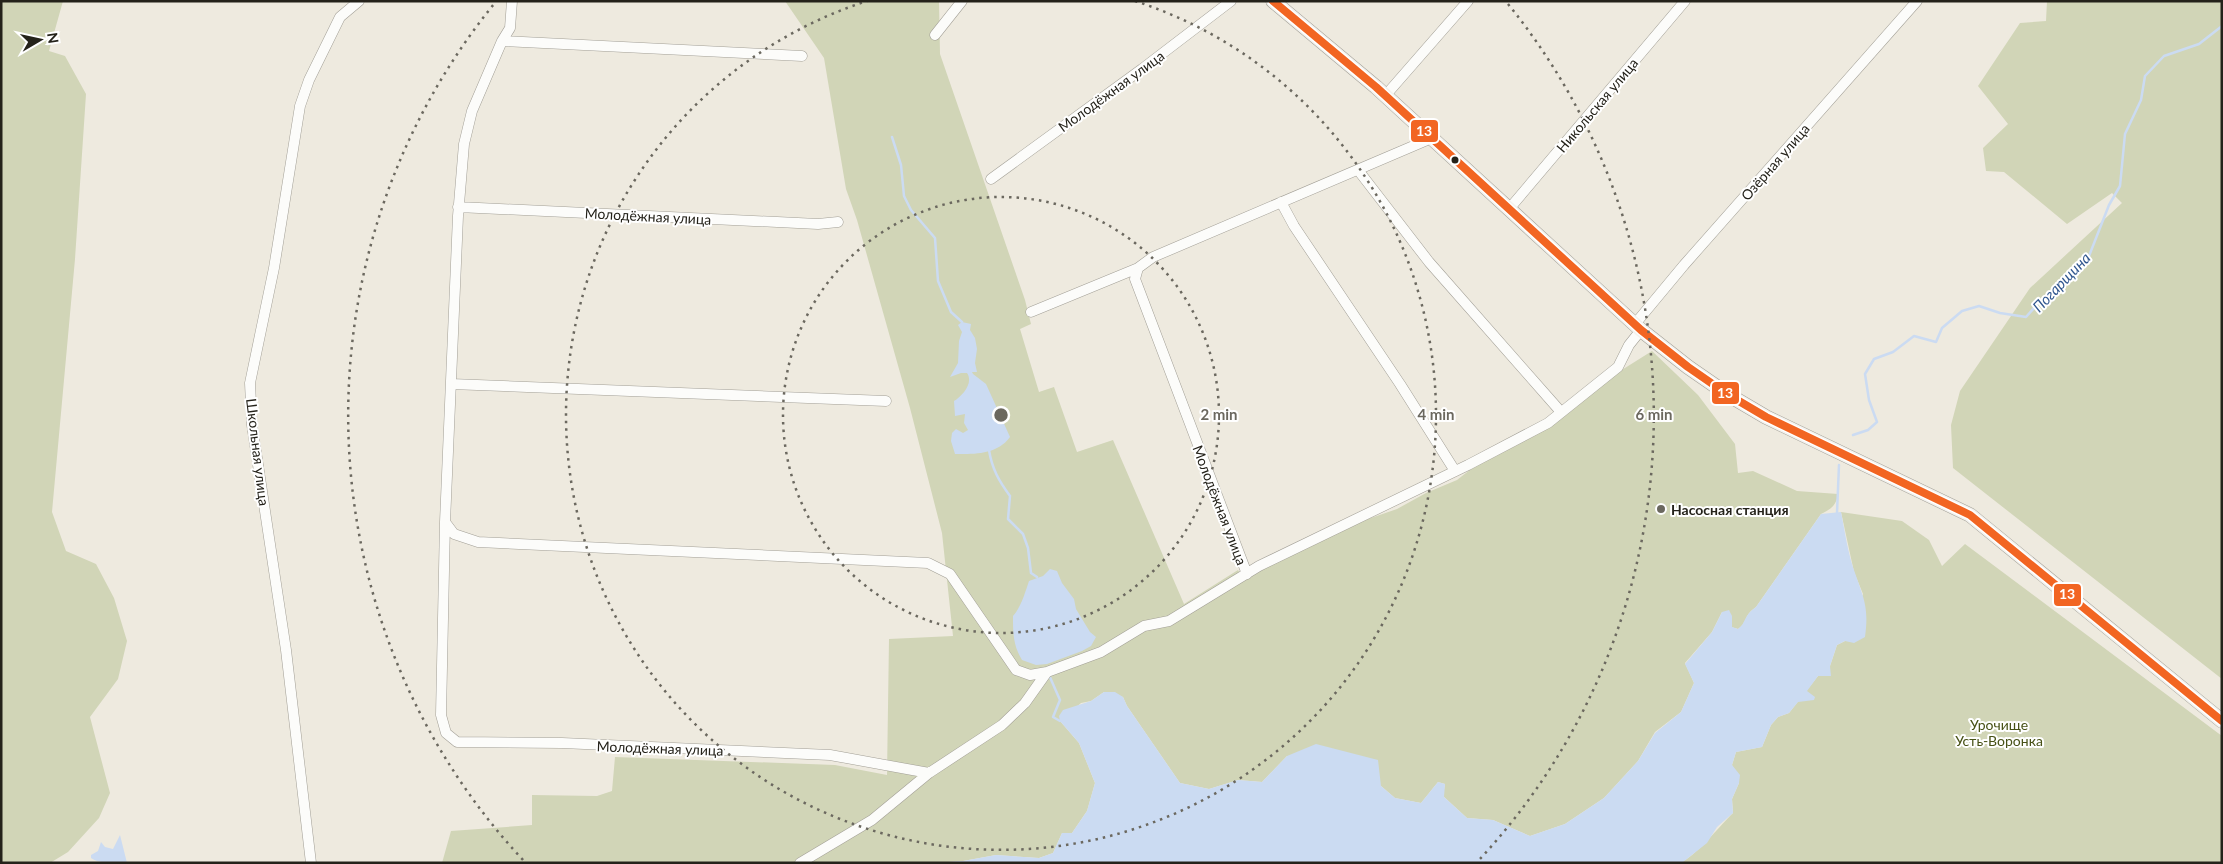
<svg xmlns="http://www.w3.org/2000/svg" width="2223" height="864" font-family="Lato,sans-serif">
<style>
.green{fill:#d1d5b7}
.water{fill:#cbdbf2}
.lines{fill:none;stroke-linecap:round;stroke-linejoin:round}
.stream{stroke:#cbdbf2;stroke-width:2.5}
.street-casing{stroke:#a29f96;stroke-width:11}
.secondary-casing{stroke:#a29f96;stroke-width:15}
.street{stroke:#fcfcfa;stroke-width:10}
.secondary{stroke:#f3f2ee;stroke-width:14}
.bus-1-casing{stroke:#fff;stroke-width:11}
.bus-1{stroke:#f26522;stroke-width:8}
.ring{fill:none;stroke:#6b685f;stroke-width:2.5;stroke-dasharray:2.5 5}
.bus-dot{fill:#24221a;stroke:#fff;stroke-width:2}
.poi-dot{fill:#6b685f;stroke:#fff;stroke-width:2}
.labels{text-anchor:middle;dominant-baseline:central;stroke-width:4;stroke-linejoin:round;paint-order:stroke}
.street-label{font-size:14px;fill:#24221a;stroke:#fff}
.poi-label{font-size:14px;font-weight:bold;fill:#24221a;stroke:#fff;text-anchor:start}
.park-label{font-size:14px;fill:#475116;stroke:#fff}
.water-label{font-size:15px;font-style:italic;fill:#31578f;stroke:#fff}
.centre{fill:#6b685f;stroke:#fff;stroke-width:2.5}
.ring-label{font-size:15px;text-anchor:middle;font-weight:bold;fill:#6b685f;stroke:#fff;stroke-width:4;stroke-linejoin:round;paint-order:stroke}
.line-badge{stroke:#fff;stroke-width:2}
.badge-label{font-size:14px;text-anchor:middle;font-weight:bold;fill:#fff}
</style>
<rect width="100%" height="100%" fill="#eeeadf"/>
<path class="green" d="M 1,1 L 63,1 L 49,51 L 65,56 L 86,94 L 75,259 L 52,512 L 66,551 L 96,564 L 114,598 L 127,641 L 118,679 L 90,717 L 110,793 L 99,818 L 68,852 L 50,863 L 1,863 Z
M 785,1 L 939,1 L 940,54 L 1025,300 L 1031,324 L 1020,329 L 1039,392 L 1054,387 L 1077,452 L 1113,440 L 1184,604 L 1238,570 L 1244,580 L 1264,568 L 1338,533 L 1368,519 L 1397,509 L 1426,493 L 1457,480 L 1471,469 L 1534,436 L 1617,373 L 1652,351 L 1698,395 L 1735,444 L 1738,473 L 1753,471 L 1797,491 L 1838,494 C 1836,506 1831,509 1821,514 L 1756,607 C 1743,616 1748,622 1738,629 L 1731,627 L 1722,612 L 1712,632 L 1685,663 L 1694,683 L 1681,712 L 1655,732 L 1638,761 L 1604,798 L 1565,824 L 1530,836 L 1493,820 L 1467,818 L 1443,796 L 1445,784 L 1438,782 L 1421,803 L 1395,798 L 1381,786 L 1287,756 L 1262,782 L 1238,780 L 1209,789 L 1180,783 L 1127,706 L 1123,697 L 1104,692 L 1091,701 L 1081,703 L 1060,721 L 1079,743 L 1095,783 L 1087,811 L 1072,833 L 1062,833 L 1053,853 L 1039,858 L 996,855 L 963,861 L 934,863 L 442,863 L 451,831 L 532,825 L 532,795 L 597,796 L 612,791 L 615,757 L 835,765 L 887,775 L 889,639 L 953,636 L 942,533 L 910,408 L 857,220 L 846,189 L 824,58 Z
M 2047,1 L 2222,1 L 2222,679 L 1953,468 L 1951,425 L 1960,391 L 2030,288 L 2122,203 L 2112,193 L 2067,224 L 2004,172 L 1986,171 L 1983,148 L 2008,124 L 1978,86 L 2020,23 L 2046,21 Z
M 1841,512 L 1902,521 L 1929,540 L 1942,566 L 1965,544 L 2222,736 L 2222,863 L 1679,863 C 1695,858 1720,825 1733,813 L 1732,799 L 1739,783 L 1732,765 L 1736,752 L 1762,747 L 1771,725 L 1778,717 L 1789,713 L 1818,676 L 1830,666 L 1837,645 L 1845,641 L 1863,594 L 1854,572 Z"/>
<path class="water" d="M 962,322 L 971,324 L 970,330 L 975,338 L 977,349 L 975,363 L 977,372 L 972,372 L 973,374 L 986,384 L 1010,437 C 997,455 974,454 955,454 L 951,441 L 952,433 L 956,429 L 963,433 L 968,430 L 964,423 L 965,414 L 955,416 L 954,401 C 962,396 974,383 967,373 L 961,373 L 950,377 L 958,363 L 959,341 L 962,332 L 958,325 Z
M 1841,512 C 1845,532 1848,554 1855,573 C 1864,599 1869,608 1865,637 L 1854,643 L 1845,641 L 1837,645 L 1830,666 L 1831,676 L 1818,676 L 1807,691 L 1815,697 L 1814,700 L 1798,702 L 1789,713 L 1778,717 L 1771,725 L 1762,747 L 1736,752 L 1732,765 L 1740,775 L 1739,783 L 1732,799 L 1733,813 L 1717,827 L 1707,843 L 1683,862 L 934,863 L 963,861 L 996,855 L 1039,858 L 1053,853 L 1062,833 L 1072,833 L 1087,811 L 1095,783 L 1079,743 L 1060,721 L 1059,716 L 1063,710 L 1091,701 L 1104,692 L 1115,692 L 1123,697 L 1127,706 L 1180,783 L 1209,789 L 1238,780 L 1262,782 L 1287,756 L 1316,744 L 1378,760 L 1381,786 L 1395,798 L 1421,803 L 1438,782 L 1445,784 L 1444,797 L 1467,818 L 1493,820 L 1530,836 L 1565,824 L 1604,798 L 1638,761 L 1655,733 L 1681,712 L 1694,683 L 1685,664 L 1712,632 L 1722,612 L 1729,610 L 1732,616 L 1732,627 L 1738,629 C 1747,622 1743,616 1756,607 L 1821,514 Z
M 1050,569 L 1057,571 L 1062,583 L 1074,599 L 1076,609 L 1090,632 L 1096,637 L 1091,646 L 1082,651 L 1047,664 L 1036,665 L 1022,660 C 1013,645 1013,633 1013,616 C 1021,607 1025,593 1029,581 L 1043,576 Z
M 120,835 L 127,863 C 116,863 99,864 91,858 L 91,855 L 98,851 L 101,842 L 105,847 L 113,849 Z"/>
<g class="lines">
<path class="stream" d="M 892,137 L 901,165 L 904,196 L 911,210 L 935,238 L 938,281 L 951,312 L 962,322
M 1853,435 L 1868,430 L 1877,422 L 1869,400 L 1865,374 L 1874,359 L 1893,352 L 1914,336 L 1936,342 L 1942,328 L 1962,311 L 1979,306 L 2000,313 L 2026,317 L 2042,299 L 2066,281 L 2089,256 L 2109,205 L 2120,186 L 2125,134 L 2141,100 L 2145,76 L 2164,56 L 2199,44 L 2222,26
M 989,450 C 992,469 999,481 1010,496 L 1008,519 L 1023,534 L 1028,548 L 1031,573 L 1037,577
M 1837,513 L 1839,465
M 1049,675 L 1060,700 L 1053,717 L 1060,721"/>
<g class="street-casing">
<path id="street" d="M 512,1 L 510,28 L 502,41 L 472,111 L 464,144 L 458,216 L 445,522 L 441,715 L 446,733 L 457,742 L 562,743 L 830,755 L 929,773 L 1002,725 L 1025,703 L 1047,672 L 1101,652 L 1144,626 L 1169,621 L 1259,566 L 1468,465 L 1548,423 L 1618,367 L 1629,345 L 1641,330
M 935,35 L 962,1
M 502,41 L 802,56
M 1385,96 L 1468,1
M 1358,170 L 1429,262 L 1561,412
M 991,179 L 1142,69 L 1231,1
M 1281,202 L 1294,226 L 1400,384 L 1455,471
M 458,207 L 818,224 L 838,222
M 1509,209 L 1685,1
M 1138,268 L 1135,279 L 1247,574
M 1031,312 L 1138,268 L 1153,257 L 1432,138
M 1635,324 L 1684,265 L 1917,1
M 451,384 L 886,401
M 445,522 L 454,534 L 478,542 L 928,563 L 950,574 L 1016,670 L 1030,675 L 1047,672
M 311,863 L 286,650 L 252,425 L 250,383 L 274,268 L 300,106 L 309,80 L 340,17 L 359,1
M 800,863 L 872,820 L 929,773"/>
</g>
<g class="secondary-casing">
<path id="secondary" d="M 1273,1 L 1376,87 L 1641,330 L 1688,367 L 1727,394 L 1766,417 L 1970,515 L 2222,721"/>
</g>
<use href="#street" class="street"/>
<use href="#secondary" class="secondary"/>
<g class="bus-1-casing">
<path id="bus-1" d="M 1273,1 L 1376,87 L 1641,330 L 1688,367 L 1727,394 L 1766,417 L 1970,515 L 2222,721"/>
</g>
<use href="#bus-1" class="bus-1"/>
</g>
<g class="ring">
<circle cx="1001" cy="415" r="218"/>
<path d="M1135 1A435 435 0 1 1 867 1"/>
<path d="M523 860A653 653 0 0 1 494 4M1508 4A653 653 0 0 1 1479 860"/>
</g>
<circle class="bus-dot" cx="1455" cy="160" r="4.5"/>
<circle class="poi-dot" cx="1661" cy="509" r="5"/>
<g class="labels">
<g class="street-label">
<text transform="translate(1111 91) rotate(-36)">Молодёжная улица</text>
<text transform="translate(1597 105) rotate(-50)">Никольская улица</text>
<text transform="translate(1775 162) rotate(-49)">Озёрная улица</text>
<text transform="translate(648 216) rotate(3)">Молодёжная улица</text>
<text transform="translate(258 452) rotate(83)">Школьная улица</text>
<text transform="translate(1220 505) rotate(69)">Молодёжная улица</text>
<text transform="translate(660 748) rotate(2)">Молодёжная улица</text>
</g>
<g class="poi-label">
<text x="1671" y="509">Насосная станция</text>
</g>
<g class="park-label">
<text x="1999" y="724">Урочище<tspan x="1999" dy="16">Усть-Воронка</tspan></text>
</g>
<g class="water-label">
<text transform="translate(2061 282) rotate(-46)">Погарщина</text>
</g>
</g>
<circle cx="1001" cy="415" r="8" class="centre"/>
<g class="ring-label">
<text x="1219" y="420">2 min</text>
<text x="1436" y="420">4 min</text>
<text x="1654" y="420">6 min</text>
</g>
<g class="line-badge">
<rect x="1410" y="119" width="29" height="24" rx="5" fill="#f26522"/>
<rect x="1711" y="381" width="29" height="24" rx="5" fill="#f26522"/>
<rect x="2053" y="583" width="29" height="24" rx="5" fill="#f26522"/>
</g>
<g class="badge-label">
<text x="1424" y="136">13</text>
<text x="1725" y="398">13</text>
<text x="2067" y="599">13</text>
</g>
<rect width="2223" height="864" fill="none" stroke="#24221a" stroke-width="5"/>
<g transform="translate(40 40) rotate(81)" stroke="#ffffff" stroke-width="4" paint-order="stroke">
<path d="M0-4L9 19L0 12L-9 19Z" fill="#24221a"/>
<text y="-8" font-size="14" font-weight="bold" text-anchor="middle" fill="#24221a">N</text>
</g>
</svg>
